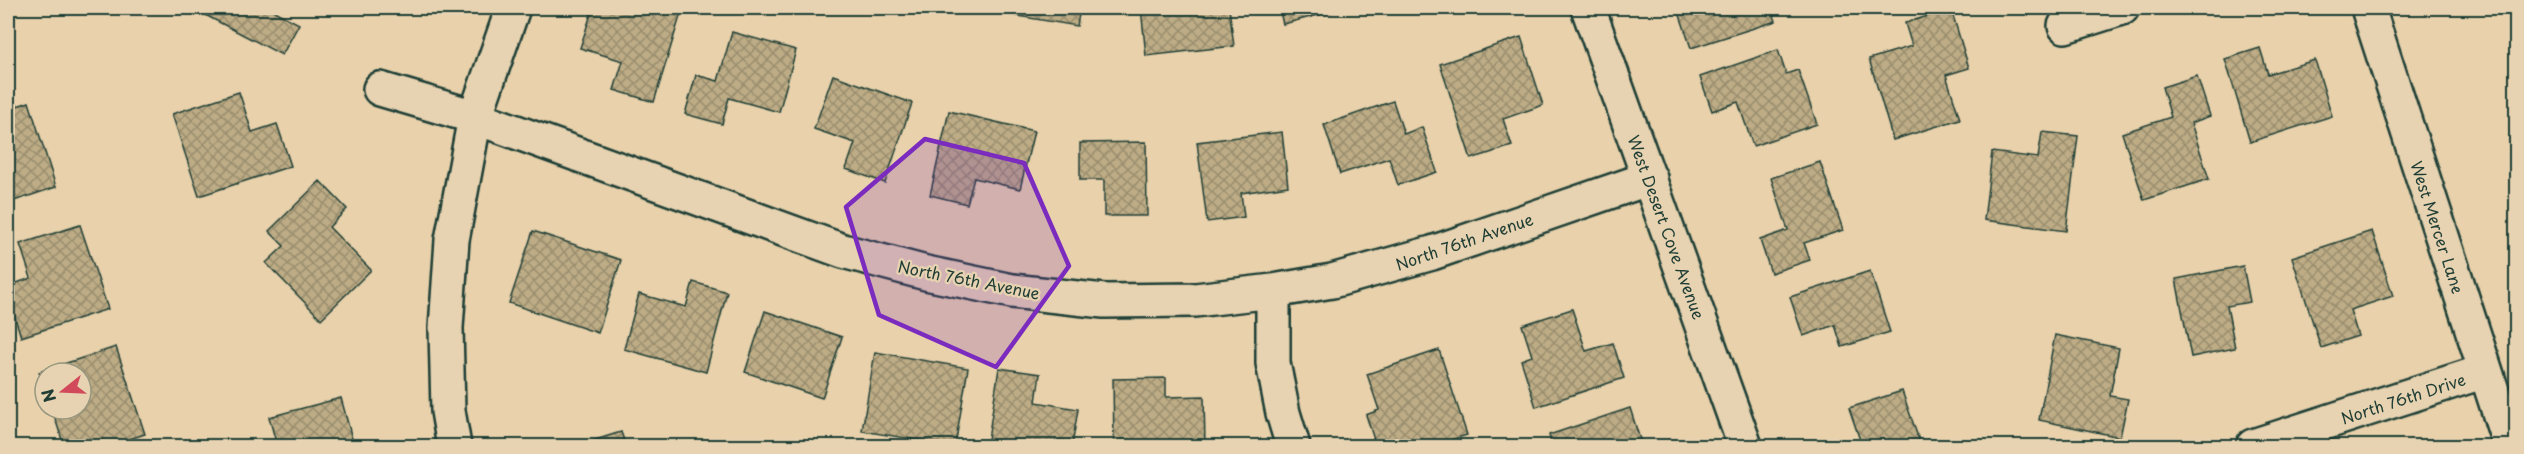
<svg xmlns="http://www.w3.org/2000/svg" width="2524" height="454" font-family="'Playpen Sans',sans-serif">
<style>
.building{fill:url(#building-cross-hatch);stroke:#1f3d34;stroke-width:1.5}
.lines{fill:none;stroke-linecap:round;stroke-linejoin:round}
.minor-casing{stroke:#1f3d34;stroke-width:38}
.minor{stroke:#e7d3b1;stroke-width:33}
.marked{fill:#7b2cbf;fill-opacity:0.2;stroke:#7b2cbf;stroke-width:4.5;stroke-linejoin:round}
.labels{text-anchor:middle;dominant-baseline:central;stroke-width:4.5;stroke-linejoin:round;paint-order:stroke}
.street-label{font-size:16px;fill:#1f3d34;stroke:#e7d3b1}
</style>
<defs>
<pattern id="building-cross-hatch" width="8" height="8" patternUnits="userSpaceOnUse" patternTransform="scale(1.5)"><rect width="8" height="8" fill="#bdac85"/><path d="M0 0l8 8M0 8l8-8" fill="none" stroke="#998d6e"/></pattern>
</defs>
<rect width="100%" height="100%" fill="#e8d1ab"/>
<filter id="ink" filterUnits="userSpaceOnUse"><feTurbulence type="fractalNoise" baseFrequency=".0167" numOctaves="2"/><feDisplacementMap in="SourceGraphic" scale="12" xChannelSelector="R" yChannelSelector="G"/><feConvolveMatrix kernelMatrix="1 2 1 2 8 2 1 2 1" color-interpolation-filters="sRGB"/></filter>
<g filter="url(#ink)">
<path class="building" d="M 192,8 L 275,8 L 274,11 L 299,24 L 282,55 Z
M 593,8 L 665,8 L 681,13 L 654,102 L 614,90 L 623,61 L 580,48 Z
M 925,8 L 947,8 L 945,13 Z
M 1007,8 L 1080,8 L 1077,26 L 1006,14 Z
M 1141,8 L 1229,8 L 1234,46 L 1146,56 Z
M 1279,8 L 1346,8 L 1283,24 Z
M 1694,8 L 1771,8 L 1776,21 L 1691,48 L 1679,12 Z
M 1951,9 L 1969,68 L 1946,75 L 1960,119 L 1893,140 L 1869,59 L 1912,46 L 1905,23 Z
M 732,32 L 796,50 L 779,112 L 729,98 L 722,124 L 685,114 L 696,75 L 718,81 Z
M 1521,37 L 1543,105 L 1503,119 L 1512,146 L 1471,159 L 1440,64 Z
M 2260,48 L 2268,74 L 2315,60 L 2332,116 L 2250,142 L 2225,59 Z
M 1778,50 L 1786,74 L 1798,70 L 1817,124 L 1753,146 L 1738,102 L 1712,111 L 1700,77 Z
M 833,75 L 912,103 L 885,183 L 846,169 L 855,143 L 814,129 Z
M 2197,76 L 2210,116 L 2191,123 L 2209,179 L 2144,200 L 2122,133 L 2171,117 L 2162,87 Z
M 239,92 L 252,132 L 277,124 L 291,166 L 199,196 L 172,114 Z
M 1393,101 L 1404,134 L 1422,127 L 1437,172 L 1398,185 L 1389,158 L 1340,174 L 1324,125 Z
M 29,102 L 56,187 L 8,203 L 8,109 Z
M 949,111 L 1034,131 L 1020,189 L 974,178 L 967,204 L 930,195 Z
M 1282,132 L 1288,186 L 1241,193 L 1244,217 L 1207,222 L 1197,142 Z
M 2042,132 L 2078,136 L 2066,231 L 1984,220 L 1992,152 L 2038,158 Z
M 1146,142 L 1147,216 L 1104,216 L 1104,180 L 1080,180 L 1080,143 Z
M 1820,162 L 1843,230 L 1804,243 L 1810,260 L 1771,273 L 1760,240 L 1788,230 L 1771,178 Z
M 320,181 L 347,209 L 329,227 L 371,270 L 321,319 L 266,263 L 284,246 L 269,231 Z
M 80,225 L 108,309 L 21,337 L 8,295 L 8,286 L 31,278 L 20,244 Z
M 533,231 L 621,260 L 598,333 L 509,303 Z
M 2372,231 L 2393,296 L 2350,310 L 2358,336 L 2321,348 L 2292,257 Z
M 2243,266 L 2250,302 L 2227,306 L 2235,348 L 2191,357 L 2176,279 Z
M 1870,271 L 1890,332 L 1842,347 L 1835,325 L 1803,336 L 1790,297 Z
M 693,282 L 727,292 L 706,372 L 624,349 L 639,294 L 686,307 Z
M 1572,309 L 1586,351 L 1613,343 L 1624,378 L 1536,407 L 1521,360 L 1532,356 L 1522,325 Z
M 765,311 L 842,337 L 822,398 L 745,372 Z
M 2055,335 L 2119,348 L 2110,396 L 2128,399 L 2120,437 L 2039,420 Z
M 116,347 L 145,434 L 108,446 L 64,446 L 52,409 L 81,409 L 81,373 L 45,373 L 45,389 L 39,372 Z
M 1439,350 L 1467,435 L 1431,446 L 1376,446 L 1366,415 L 1379,410 L 1367,374 Z
M 875,352 L 968,368 L 955,446 L 862,431 Z
M 999,368 L 1040,374 L 1036,402 L 1078,409 L 1072,446 L 987,446 Z
M 1166,378 L 1166,397 L 1204,396 L 1205,446 L 1114,446 L 1113,379 Z
M 1902,391 L 1921,446 L 1862,446 L 1849,408 Z
M 341,398 L 354,446 L 277,446 L 269,417 Z
M 1630,408 L 1642,446 L 1552,446 L 1549,435 Z
M 621,432 L 626,446 L 576,446 Z"/>
<g class="lines">
<g class="minor-casing">
<path id="minor" d="M 1588,8 L 1745,446
M 2368,8 L 2510,446
M 2065,26 L 2122,8
M 380,89 L 475,117 L 843,251 L 926,273 L 1012,291 L 1104,301 L 1195,300 L 1273,291 L 1332,281 L 1432,253 L 1650,178
M 1273,291 L 1273,363 L 1283,413 L 1293,446
M 454,446 L 448,411 L 446,328 L 452,240 L 475,117 L 513,8
M 2253,446 L 2485,371"/>
</g>
<use href="#minor" class="minor"/>
</g>
</g>
<path class="marked" d="M 925,139 L 1024,163 L 1069,266 L 996,367 L 879,315 L 846,207 Z"/>
<g class="labels">
<g class="street-label">
<text transform="translate(1667 227) rotate(70)">West Desert Cove Avenue</text>
<text transform="translate(2438 227) rotate(72)">West Mercer Lane</text>
<text transform="translate(1464 241) rotate(-19)">North 76th Avenue</text>
<text transform="translate(969 279) rotate(11)">North 76th Avenue</text>
<text transform="translate(2403 398) rotate(-18)">North 76th Drive</text>
</g>
</g>
<rect width="2524" height="454" fill="none" stroke="#e7d3b1" stroke-width="30"/>
<rect x="15" y="15" width="2494" height="424" fill="none" stroke="#1f3d34" stroke-width="2" filter="url(#ink)"/>
<g transform="translate(63 391) rotate(252)"><circle r="28" fill="#e7d3b1" stroke="#97977f" stroke-width="1.5"/>
<path d="M0-4.5L10 22L0 15L-10 22Z" fill="#d1495b"/>
<text y="-9" font-size="16" font-weight="bold" text-anchor="middle" fill="#1f3d34">N</text>
</g>
</svg>
